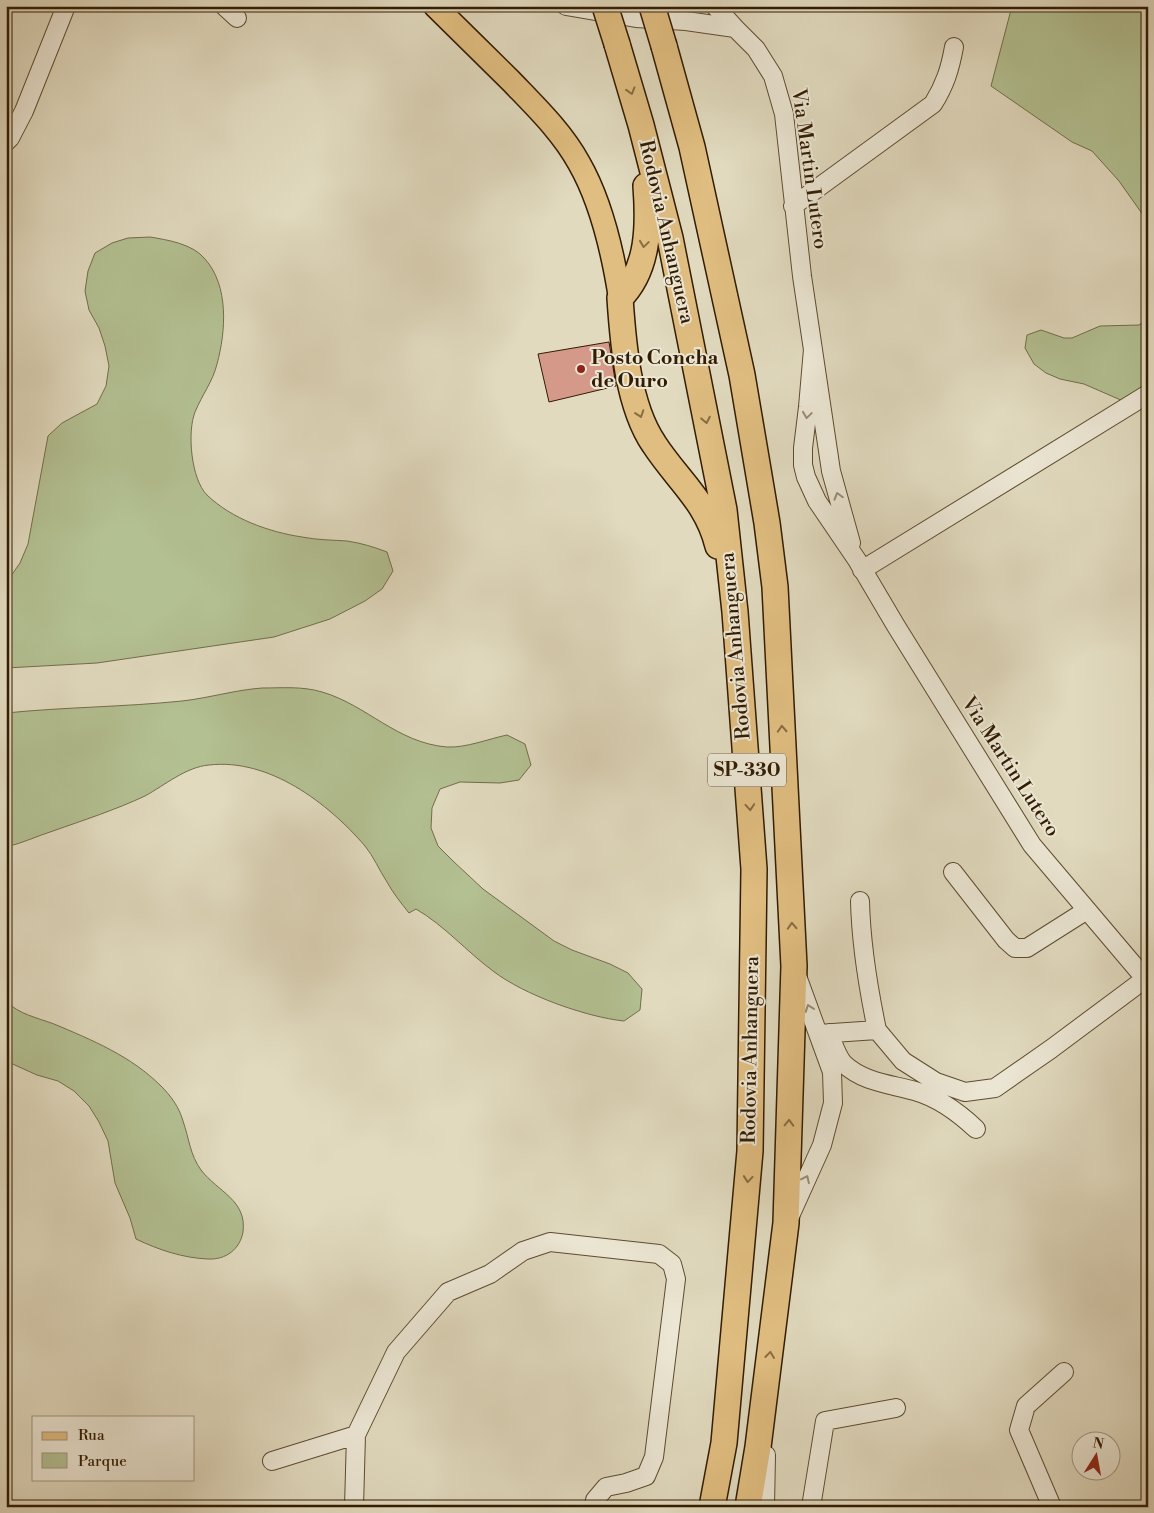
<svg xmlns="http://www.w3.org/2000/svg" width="1154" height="1513" font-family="'Libre Bodoni',serif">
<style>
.green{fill:#b3c092;stroke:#726e4a}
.building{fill:#d49988;stroke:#321c02}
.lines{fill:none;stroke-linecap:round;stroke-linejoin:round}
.minor-casing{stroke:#5e4c31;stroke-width:20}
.major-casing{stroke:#321c02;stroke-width:25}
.highway-casing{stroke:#321c02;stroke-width:28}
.minor{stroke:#ece7d5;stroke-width:18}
.major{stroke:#e0bd80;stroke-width:22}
.highway{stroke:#e0bd80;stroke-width:25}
.highway-bridge-casing{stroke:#321c02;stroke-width:28;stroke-linecap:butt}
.highway-bridge{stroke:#e0bd80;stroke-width:25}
.oneway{stroke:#896c41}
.oneway2{stroke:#988c76}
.poi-dot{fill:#8f2418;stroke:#ece7d5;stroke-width:2}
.labels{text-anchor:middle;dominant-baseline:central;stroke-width:4;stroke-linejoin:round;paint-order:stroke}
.shield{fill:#ece7d5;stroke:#6a5941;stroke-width:1}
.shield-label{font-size:19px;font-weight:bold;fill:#321c02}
.street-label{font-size:20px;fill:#321c02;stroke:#ece7d5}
.poi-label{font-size:20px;font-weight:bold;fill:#321c02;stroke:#ece7d5;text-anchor:start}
</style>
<rect width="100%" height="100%" fill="#e1dabf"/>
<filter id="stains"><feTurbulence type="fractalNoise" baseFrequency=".004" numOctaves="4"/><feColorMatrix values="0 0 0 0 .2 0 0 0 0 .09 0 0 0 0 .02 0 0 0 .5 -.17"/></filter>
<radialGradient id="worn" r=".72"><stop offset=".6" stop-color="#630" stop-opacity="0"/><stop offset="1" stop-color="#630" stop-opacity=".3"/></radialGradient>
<path class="green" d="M 1012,6 L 1148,6 L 1148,222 L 1119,181 L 1092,151 L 1072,142 L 991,86 Z
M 150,237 C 168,240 193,244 205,259 C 229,286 226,331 217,364 C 213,381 202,395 195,412 C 187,432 191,479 207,495 C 232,519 269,532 302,537 C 317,540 333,540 347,541 C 361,543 374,547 387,552 L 393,571 L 382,589 L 365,601 L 330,619 L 274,637 L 97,663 L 6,668 L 6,583 L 20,563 L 28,544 L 48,436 L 62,423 L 97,404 L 106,386 L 109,366 L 105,346 L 99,328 L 89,310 L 85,291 L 88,271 L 95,253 L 112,243 L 128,238 Z
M 1148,319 L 1148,396 L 1123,401 L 1084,384 L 1060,379 L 1046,373 L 1034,364 L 1025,348 L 1027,335 L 1041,330 L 1064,338 L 1072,338 L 1100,326 L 1139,325 Z
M 262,688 C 282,688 302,686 322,692 C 367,705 397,743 447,747 C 466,748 488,739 507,735 L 525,744 L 531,765 L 519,780 L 500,783 L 460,782 L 440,789 L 432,808 L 431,828 L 438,846 L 453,861 L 483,889 L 554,941 L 572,950 L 610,964 L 628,973 L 642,989 L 640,1010 L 624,1021 C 586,1017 524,995 493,971 C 466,951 445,926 416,909 L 409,913 C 401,903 393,893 387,882 C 379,870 374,857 365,846 C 328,803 269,758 209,765 C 186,767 165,785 145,796 C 115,810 84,820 53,831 C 37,836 23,843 6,847 L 6,713 C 65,707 124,707 182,701 C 209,698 235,690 262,688 Z
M 6,1001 C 18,1014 38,1018 54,1024 C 92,1040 131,1056 161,1086 C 171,1096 179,1107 183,1121 C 189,1138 190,1155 201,1170 C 218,1192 247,1200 243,1232 C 240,1249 226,1260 208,1259 C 183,1258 159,1250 136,1239 L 130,1218 L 115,1183 L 108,1141 L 99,1122 L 89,1106 L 74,1091 L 58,1081 L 37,1075 L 6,1061 Z"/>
<path class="building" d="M 609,342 L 616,386 L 549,402 L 538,354 Z"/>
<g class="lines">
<g class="minor-casing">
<path id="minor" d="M 224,6 L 237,18
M 566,6 L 636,18 L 686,21 L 735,28 L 756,49 L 773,76 L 784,114 L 802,276 L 831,471 L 851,543
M 715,6 L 735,28
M 6,142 L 10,138 L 24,111 L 66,6
M 793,206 L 933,104 C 945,85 950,69 954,47
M 813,349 L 808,407 L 803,448 L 803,465 L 806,477 L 817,501 L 857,560 L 896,626 L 1032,845 L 1148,982
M 862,570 L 1148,394
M 953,872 L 1006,940 L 1015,948 L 1027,948 L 1087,910
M 877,1030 L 903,1061 L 936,1082 L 965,1092 L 995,1088 L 1051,1049 L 1145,979
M 829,1033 C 833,1043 837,1057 844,1064 C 863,1082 890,1084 915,1091 C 939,1098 958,1112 976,1129
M 818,1034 L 877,1030 C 868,987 861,945 860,901
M 790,1216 L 822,1145 L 833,1103 L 832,1072 L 797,976
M 272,1461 L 356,1435
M 354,1507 L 356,1435 L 396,1352 L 448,1292 L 490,1274 L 523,1251 L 550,1242 L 659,1254 L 672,1264 L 676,1279 L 654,1457 L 646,1476 L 626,1483 L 606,1487 L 595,1500 L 594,1507
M 765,1507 L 766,1455
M 811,1507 L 825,1421 L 896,1408
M 1052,1507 L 1019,1430 L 1026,1406 L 1064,1372"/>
</g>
<g class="major-casing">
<path id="major" d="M 435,6 C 460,31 486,56 511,81 C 536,107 562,132 579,163 C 602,203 613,253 620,298"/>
</g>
<g class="highway-casing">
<path id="highway" d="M 617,44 L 641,125 L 670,238 L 724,510 L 735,612 L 754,869 L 750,1151 L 724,1443 L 712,1507
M 664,46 L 692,147 L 742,375 L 767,523 L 775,587 L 794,966 L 786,1223 L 758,1447 L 748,1507
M 646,186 C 649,225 649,269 620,298 C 623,343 628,406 654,444 C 678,481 707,501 718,546"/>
</g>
<use href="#minor" class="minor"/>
<use href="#major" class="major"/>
<use href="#highway" class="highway"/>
<g class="highway-bridge-casing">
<path id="highway-bridge" d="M 605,6 L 617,44
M 652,6 L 664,46"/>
</g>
<use href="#highway-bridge" class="highway-bridge"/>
</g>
<defs><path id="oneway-chevron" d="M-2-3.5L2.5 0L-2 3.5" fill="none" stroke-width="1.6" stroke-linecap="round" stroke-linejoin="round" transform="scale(1.25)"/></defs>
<g class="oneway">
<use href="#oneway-chevron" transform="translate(631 91) rotate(73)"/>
<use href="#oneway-chevron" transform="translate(644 244) rotate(98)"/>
<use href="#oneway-chevron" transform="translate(640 414) rotate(71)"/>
<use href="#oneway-chevron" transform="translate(706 420) rotate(79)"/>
<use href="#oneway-chevron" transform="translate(782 729) rotate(-93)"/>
<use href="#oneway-chevron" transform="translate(750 807) rotate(86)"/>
<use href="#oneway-chevron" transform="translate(792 926) rotate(-93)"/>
<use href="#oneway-chevron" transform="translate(789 1123) rotate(-88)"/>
<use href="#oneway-chevron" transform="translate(748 1179) rotate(95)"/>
<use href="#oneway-chevron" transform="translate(770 1355) rotate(-83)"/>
</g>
<g class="oneway2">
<use href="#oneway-chevron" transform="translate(807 415) rotate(98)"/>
<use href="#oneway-chevron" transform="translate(838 496) rotate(-106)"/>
<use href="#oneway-chevron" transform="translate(809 1008) rotate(-110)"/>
<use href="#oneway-chevron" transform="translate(806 1179) rotate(-65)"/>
</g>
<circle class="poi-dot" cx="581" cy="369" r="5"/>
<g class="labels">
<rect class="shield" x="708" y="753.5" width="78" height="33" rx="4"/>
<g class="shield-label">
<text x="747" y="770">SP-330</text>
</g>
<g class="street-label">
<text transform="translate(809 169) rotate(82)">Via Martin Lutero</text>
<text transform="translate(666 232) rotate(77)">Rodovia Anhanguera</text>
<text transform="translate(736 646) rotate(-95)">Rodovia Anhanguera</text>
<text transform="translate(1010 767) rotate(57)">Via Martin Lutero</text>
<text transform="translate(751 1050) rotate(-89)">Rodovia Anhanguera</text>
</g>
<g class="poi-label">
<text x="591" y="358">Posto Concha<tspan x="591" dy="23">de Ouro</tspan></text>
</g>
</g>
<rect width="1154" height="1513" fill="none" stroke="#e1dabf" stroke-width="25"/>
<rect x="8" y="8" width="1139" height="1498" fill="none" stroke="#321c02" stroke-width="2.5"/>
<rect x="12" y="12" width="1129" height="1488" fill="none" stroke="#321c02"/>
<rect x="32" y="1416" width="162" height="65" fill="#ece7d5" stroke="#a29681"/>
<rect x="42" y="1432" width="25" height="8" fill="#e0bd80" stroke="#a29681"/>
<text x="78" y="1440" font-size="15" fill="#321c02">Rua</text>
<rect x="42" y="1453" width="25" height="15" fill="#b3c092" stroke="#a29681"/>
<text x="78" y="1466" font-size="15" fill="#321c02">Parque</text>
<g transform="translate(1096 1456) rotate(11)"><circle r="24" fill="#ece7d5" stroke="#a29681"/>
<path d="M0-4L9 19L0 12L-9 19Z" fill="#8f2418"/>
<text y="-8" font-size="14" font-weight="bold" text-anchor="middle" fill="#321c02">N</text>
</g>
<rect width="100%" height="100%" filter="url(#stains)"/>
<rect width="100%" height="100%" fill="url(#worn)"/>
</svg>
